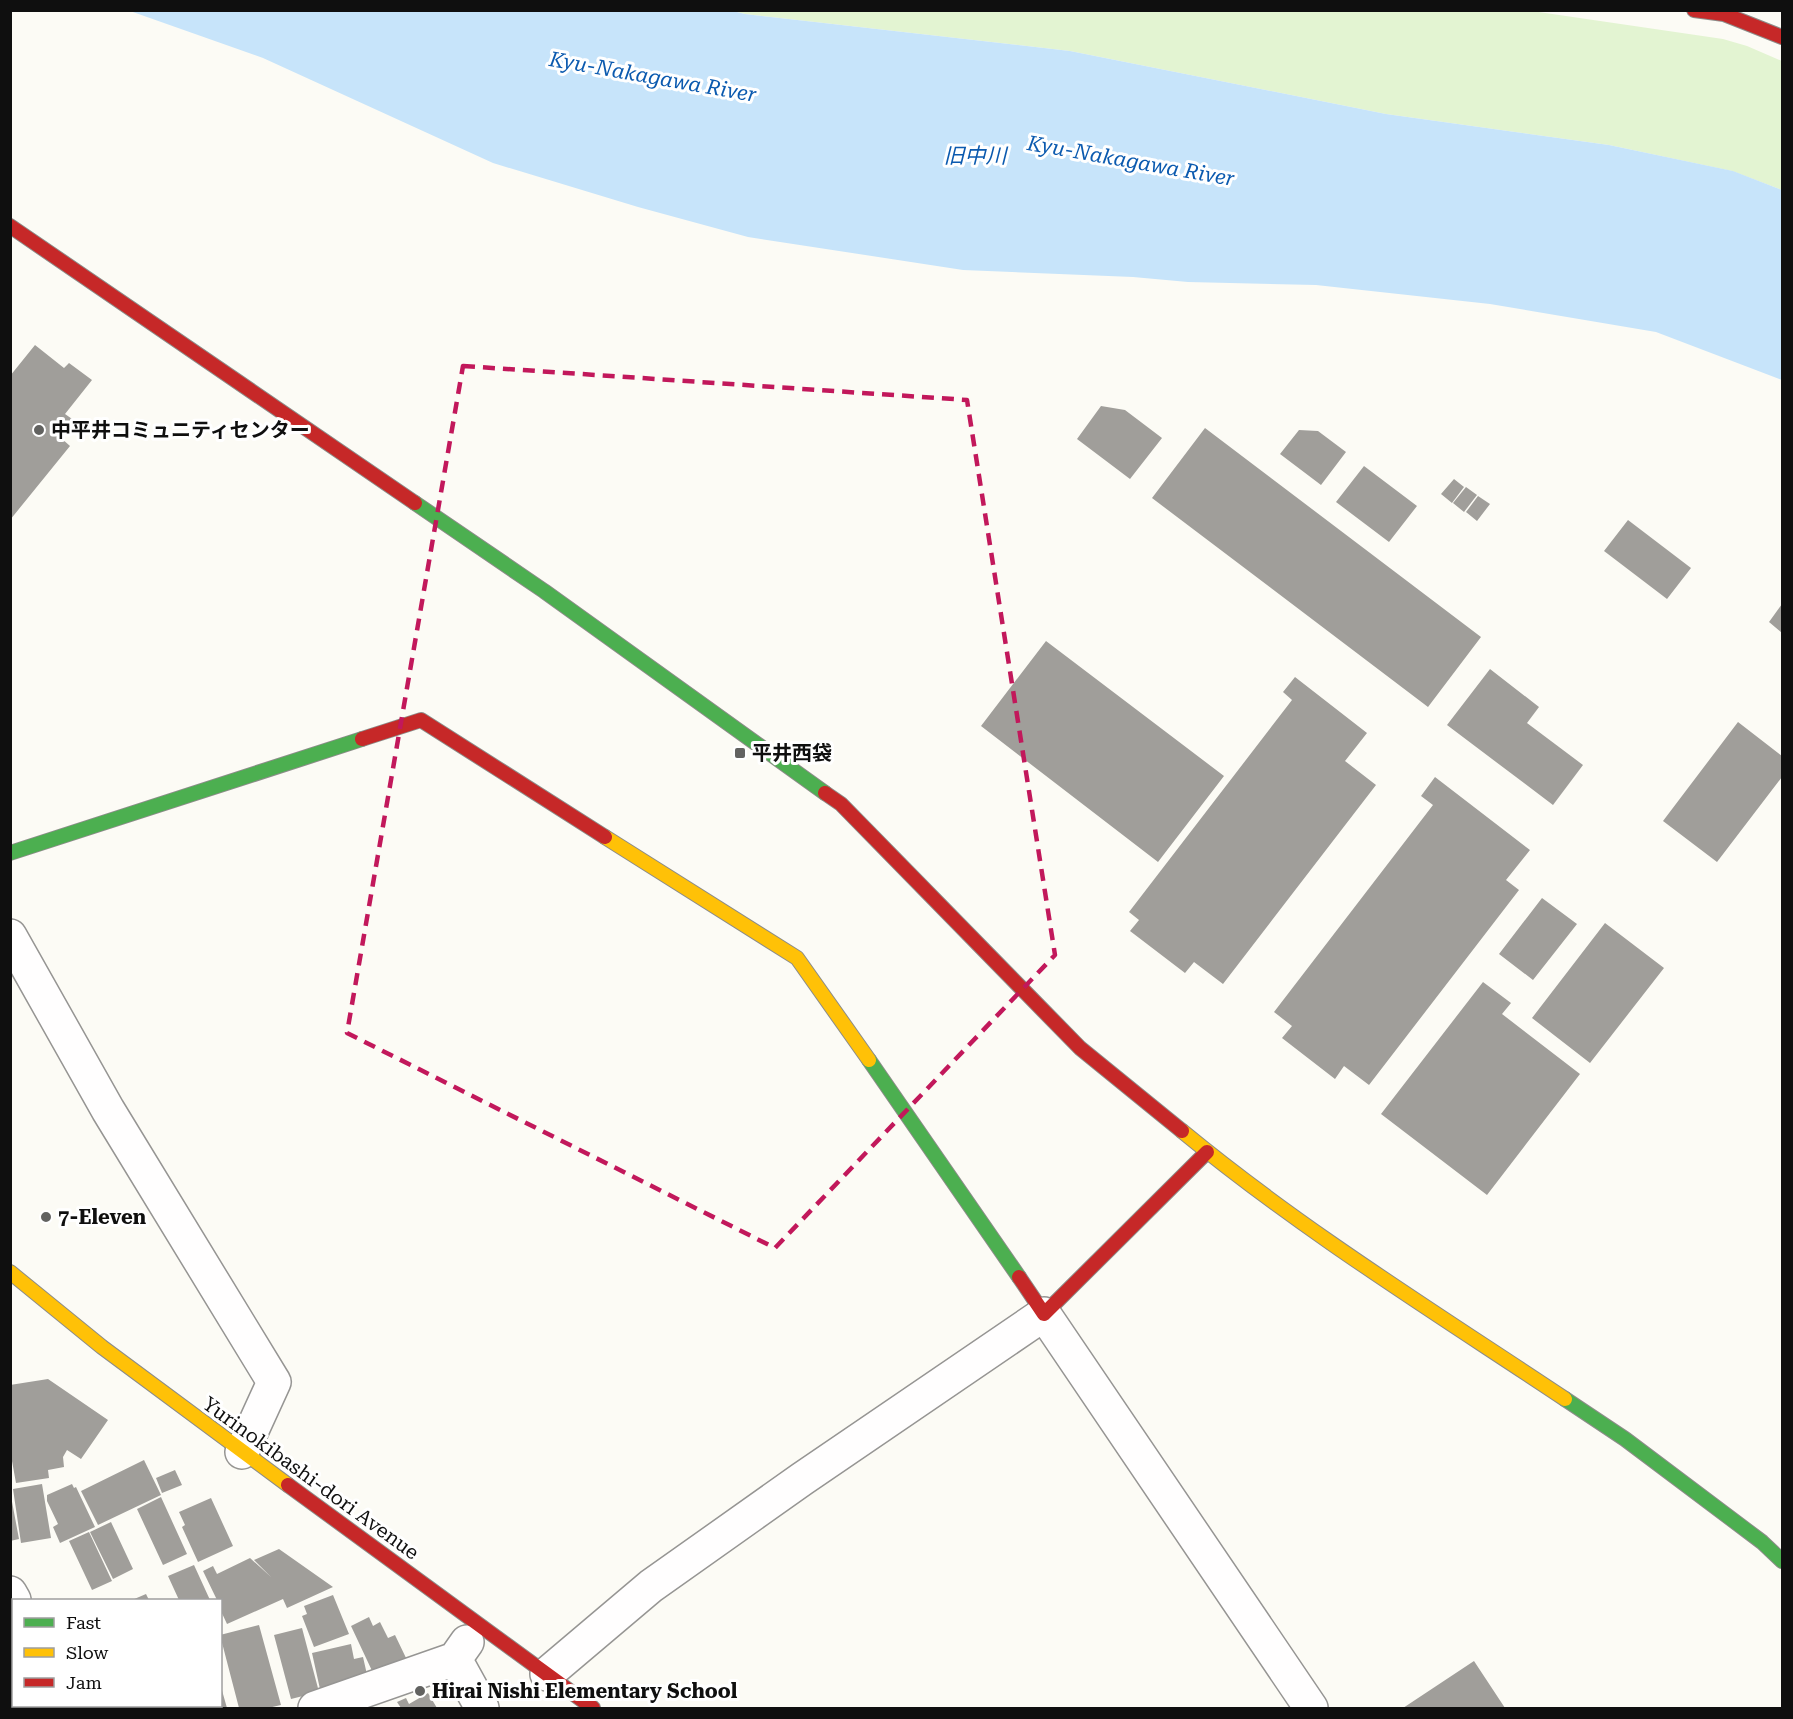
<svg xmlns="http://www.w3.org/2000/svg" width="1793" height="1719" font-family="'Roboto Serif','Noto Sans JP',serif">
<style>
.green{fill:#e3f4d2}
.water{fill:#c7e4fa}
.building{fill:#a09e9a}
.lines{fill:none;stroke-linecap:round;stroke-linejoin:round}
.street-casing{stroke:#969593;stroke-width:36}
.fast-casing{stroke:#8c8c89;stroke-width:16}
.slow-casing{stroke:#8c8c89;stroke-width:16}
.jam-casing{stroke:#8c8c89;stroke-width:16}
.street{stroke:#fffefe;stroke-width:33}
.fast{stroke:#4caf50;stroke-width:14}
.slow{stroke:#ffc107;stroke-width:14}
.jam{stroke:#c62828;stroke-width:14}
.marked{fill:none;stroke:#c2185b;stroke-width:4.5;stroke-dasharray:12 8;stroke-linejoin:round}
.poi-dot{fill:#626260;stroke:#fff;stroke-width:2}
.labels{text-anchor:middle;dominant-baseline:central;stroke-width:6;stroke-linejoin:round;paint-order:stroke}
.poi-label{font-size:20px;font-weight:bold;fill:#0f0f0f;stroke:#fff;text-anchor:start}
.street-label{font-size:20px;fill:#0f0f0f;stroke:#fff}
.water-label{font-size:21px;font-style:italic;fill:#0b5aaf;stroke:#fff}
</style>
<rect width="100%" height="100%" fill="#fcfbf5"/>
<path class="green" d="M 1525,10 L 1723,39 L 1747,46 L 1782,61 L 1782,190 L 1732,171 L 1609,145 L 1386,114 L 1070,51 L 745,14 L 733,11 Z"/>
<path class="water" d="M 130,11 L 733,11 L 745,14 L 1070,51 L 1386,114 L 1609,145 L 1733,171 L 1782,190 L 1782,380 L 1656,332 L 1490,304 L 1316,285 L 1188,282 L 1133,277 L 963,270 L 748,237 L 638,207 L 493,163 L 263,58 Z"/>
<path class="building" d="M 35,345 L 64,368 L 69,363 L 92,380 L 65,414 L 75,421 L 61,438 L 70,446 L 10,520 L 10,376 Z
M 1101,406 L 1125,410 L 1162,438 L 1130,479 L 1077,439 Z
M 1205,428 L 1481,637 L 1428,707 L 1152,498 Z
M 1299,430 L 1318,431 L 1346,452 L 1321,485 L 1280,454 Z
M 1364,466 L 1417,506 L 1389,542 L 1336,502 Z
M 1454,479 L 1464,487 L 1452,503 L 1441,494 Z
M 1466,487 L 1477,495 L 1464,512 L 1453,503 Z
M 1478,496 L 1490,504 L 1477,521 L 1466,512 Z
M 1628,520 L 1691,568 L 1667,599 L 1604,551 Z
M 1782,604 L 1782,633 L 1769,622 Z
M 1046,641 L 1224,776 L 1158,862 L 981,726 Z
M 1490,669 L 1539,707 L 1527,723 L 1583,765 L 1553,805 L 1447,725 Z
M 1295,677 L 1367,733 L 1345,761 L 1376,785 L 1223,984 L 1194,962 L 1185,973 L 1130,931 L 1139,920 L 1129,912 L 1292,700 L 1283,692 Z
M 1738,722 L 1782,756 L 1782,777 L 1717,862 L 1663,821 Z
M 1435,777 L 1530,850 L 1506,880 L 1519,890 L 1369,1085 L 1344,1066 L 1335,1079 L 1282,1038 L 1292,1026 L 1274,1012 L 1433,805 L 1421,796 Z
M 1542,898 L 1577,924 L 1533,980 L 1499,954 Z
M 1605,923 L 1664,968 L 1590,1063 L 1532,1018 Z
M 1483,982 L 1511,1003 L 1502,1014 L 1580,1074 L 1487,1195 L 1381,1114 Z
M 48,1379 L 108,1420 L 81,1459 L 67,1450 L 63,1457 L 64,1467 L 48,1470 L 49,1478 L 16,1483 L 10,1450 L 10,1385 Z
M 144,1460 L 161,1495 L 98,1525 L 81,1491 Z
M 175,1470 L 182,1485 L 162,1493 L 156,1478 Z
M 42,1484 L 51,1538 L 21,1543 L 13,1489 Z
M 72,1484 L 74,1488 L 76,1487 L 95,1527 L 60,1543 L 53,1527 L 58,1524 L 47,1501 L 47,1495 Z
M 10,1491 L 19,1539 L 10,1541 Z
M 161,1497 L 187,1554 L 163,1565 L 137,1509 Z
M 211,1498 L 233,1546 L 198,1562 L 182,1527 L 185,1525 L 179,1512 Z
M 111,1522 L 133,1569 L 113,1579 L 90,1532 Z
M 89,1532 L 112,1581 L 92,1590 L 69,1541 Z
M 279,1549 L 333,1587 L 287,1608 L 283,1599 L 227,1624 L 220,1609 L 220,1600 L 217,1600 L 203,1571 L 213,1566 L 217,1574 L 250,1558 L 271,1577 L 254,1560 Z
M 194,1565 L 210,1600 L 179,1600 L 168,1576 Z
M 146,1594 L 149,1600 L 132,1600 Z
M 333,1595 L 349,1634 L 314,1647 L 302,1616 L 307,1614 L 304,1606 Z
M 369,1617 L 373,1626 L 380,1622 L 388,1638 L 395,1635 L 407,1660 L 374,1675 L 351,1626 Z
M 259,1625 L 281,1705 L 268,1708 L 239,1708 L 220,1635 Z
M 302,1628 L 319,1692 L 291,1699 L 274,1635 Z
M 351,1644 L 354,1659 L 363,1657 L 368,1679 L 320,1689 L 312,1653 Z
M 1474,1661 L 1505,1708 L 1403,1708 Z
M 221,1687 L 227,1708 L 184,1708 L 183,1706 L 220,1706 Z
M 428,1693 L 437,1708 L 401,1708 L 397,1702 L 406,1698 L 409,1704 Z
M 80,1706 L 127,1706 L 127,1708 L 80,1708 Z"/>
<g class="lines">
<g class="street-casing">
<path id="street" d="M 10,936 L 108,1110 L 274,1382 L 242,1452
M 10,1593 L 14,1600
M 467,1642 L 455,1659 L 482,1708
M 547,1674 L 651,1586 L 802,1479 L 1044,1314 L 1311,1708
M 55,1706 L 56,1708
M 315,1708 L 455,1659"/>
</g>
<g class="fast-casing">
<path id="fast" d="M 415,503 L 544,591 L 825,793
M 10,853 L 362,739
M 869,1060 L 1019,1277
M 1565,1399 L 1625,1439 L 1762,1542 L 1782,1561"/>
</g>
<g class="slow-casing">
<path id="slow" d="M 605,837 L 797,958 L 869,1060
M 1182,1131 C 1302,1230 1436,1313 1565,1399
M 10,1272 L 102,1347 L 288,1485"/>
</g>
<g class="jam-casing">
<path id="jam" d="M 1694,10 L 1724,14 L 1782,37
M 10,226 L 415,503
M 362,739 L 421,720 L 605,837
M 825,793 L 841,804 L 1080,1048 L 1182,1131
M 1019,1277 L 1044,1314 L 1207,1152
M 288,1485 L 593,1708"/>
</g>
<use href="#street" class="street"/>
<use href="#fast" class="fast"/>
<use href="#slow" class="slow"/>
<use href="#jam" class="jam"/>
</g>
<path class="marked" d="M 463,366 L 967,400 L 1055,955 L 775,1248 L 347,1033 Z"/>
<g class="poi-dot">
<circle cx="39" cy="430" r="6"/>
<rect x="734" y="747" width="12" height="12" rx="3"/>
<circle cx="46" cy="1217" r="6"/>
<circle cx="420" cy="1691" r="6"/>
</g>
<g class="labels">
<g class="poi-label">
<text x="51" y="430">中平井コミュニティセンター</text>
<text x="752" y="753">平井西袋</text>
<text x="58" y="1217">7-Eleven</text>
<text x="432" y="1691">Hirai Nishi Elementary School</text>
</g>
<g class="street-label">
<text transform="translate(311 1478) rotate(36)">Yurinokibashi-dori Avenue</text>
</g>
<g class="water-label">
<text transform="translate(653 77) rotate(10)">Kyu-Nakagawa River</text>
<text x="975" y="156">旧中川</text>
<text transform="translate(1131 161) rotate(10)">Kyu-Nakagawa River</text>
</g>
</g>
<rect width="1793" height="1719" fill="none" stroke="#0f0f0f" stroke-width="24"/>
<rect x="12" y="1599" width="210" height="108" fill="#ffffff" stroke="#9f9f9f" stroke-width="1.5"/>
<rect x="24" y="1618" width="30" height="9" fill="#4caf50" stroke="#9f9f9f" stroke-width="1.5"/>
<text x="66" y="1629" font-size="18" fill="#0f0f0f">Fast</text>
<rect x="24" y="1648" width="30" height="9" fill="#ffc107" stroke="#9f9f9f" stroke-width="1.5"/>
<text x="66" y="1659" font-size="18" fill="#0f0f0f">Slow</text>
<rect x="24" y="1678" width="30" height="9" fill="#c62828" stroke="#9f9f9f" stroke-width="1.5"/>
<text x="66" y="1689" font-size="18" fill="#0f0f0f">Jam</text>
</svg>
